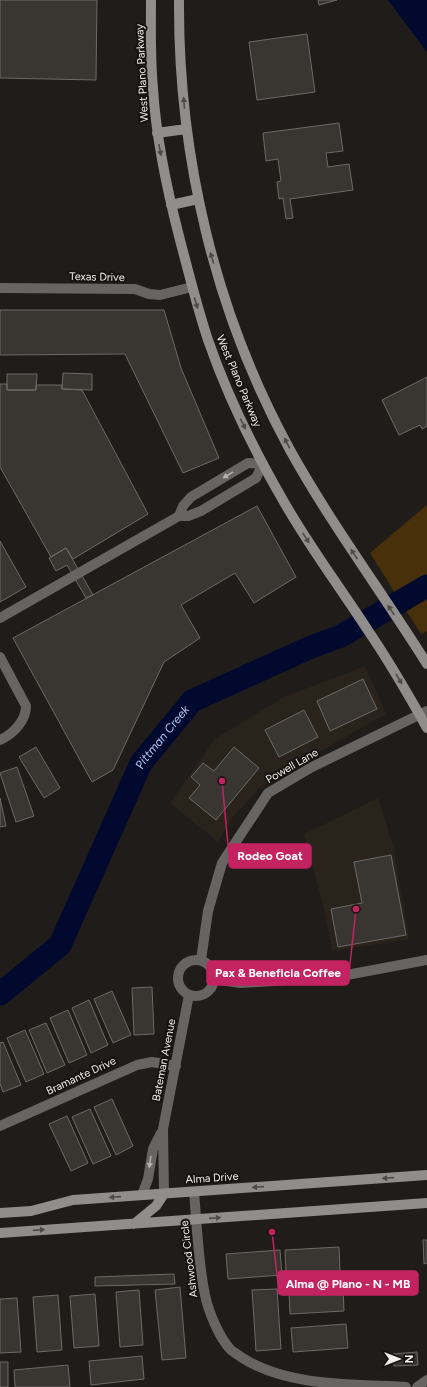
<svg xmlns="http://www.w3.org/2000/svg" width="427" height="1387" font-family="Figtree,sans-serif">
<style>
.built{fill:#29231b}
.green{fill:#48310a}
.water{fill:#02092f}
.lines{fill:none;stroke-linecap:round;stroke-linejoin:round}
.river{stroke:#02092f;stroke-width:23}
.building{fill:#393632;stroke:#6d6a66}
.street{stroke:#666563;stroke-width:10}
.secondary{stroke:#908e8b;stroke-width:10}
.oneway{fill:#4d4a47}
.oneway2{fill:#b2b1af}
.labels{text-anchor:middle;dominant-baseline:central;stroke-width:4;stroke-linejoin:round;paint-order:stroke}
.street-label{font-size:11px;fill:#f1efed;stroke:#161310}
.water-label{font-size:12px;font-style:italic;fill:#b3c7f2;stroke:#161310}
.leader{fill:none;stroke:#c42362;stroke-width:1.5}
.callout-dot{fill:#c42362;stroke:#161310;stroke-width:1.5}
.callout{fill:#c42362;stroke:#c42362;stroke-width:1.5}
.callout-label{font-size:12px;text-anchor:middle;font-weight:bold;fill:#fff}
</style>
<rect width="100%" height="100%" fill="#1f1c19"/>
<path class="built" d="M 365,666 L 386,714 L 273,778 L 257,791 L 233,817 L 218,842 L 170,803 L 215,739 L 284,697 Z
M 378,798 L 394,848 L 409,939 L 332,951 L 324,909 L 304,834 Z"/>
<path class="green" d="M 427,505 L 427,631 L 421,634 L 370,553 Z"/>
<path class="water" d="M 388,0 L 427,0 L 427,52 Z"/>
<g class="lines">
<path class="river" id="s1" d="M 0,994 L 60,945 L 141,763 L 192,701 L 311,647 L 341,636 L 427,586"/>
</g>
<path class="building" d="M 0,0 L 97,0 L 96,80 L 0,78 Z
M 318,0 L 337,0 L 319,5 Z
M 307,34 L 315,92 L 257,100 L 249,42 Z
M 339,123 L 343,151 L 326,153 L 328,167 L 349,164 L 353,190 L 290,199 L 293,218 L 286,219 L 283,198 L 279,199 L 277,182 L 281,181 L 278,159 L 266,161 L 263,133 Z
M 0,310 L 164,310 L 181,368 L 219,458 L 183,473 L 125,354 L 0,355 Z
M 63,373 L 92,374 L 92,390 L 62,389 Z
M 7,374 L 37,374 L 36,390 L 7,390 Z
M 427,377 L 427,426 L 422,429 L 420,425 L 399,435 L 382,400 Z
M 0,384 L 7,384 L 7,390 L 36,390 L 36,385 L 62,385 L 62,389 L 82,390 L 148,514 L 73,559 L 66,548 L 51,557 L 0,467 Z
M 257,506 L 296,577 L 254,603 L 235,573 L 181,605 L 200,638 L 164,662 L 113,770 L 92,782 L 13,638 Z
M 0,541 L 26,587 L 0,602 Z
M 66,548 L 93,595 L 86,598 L 67,565 L 56,571 L 49,558 Z
M 363,679 L 377,709 L 330,731 L 317,701 Z
M 304,710 L 318,737 L 279,757 L 265,730 Z
M 36,747 L 60,788 L 44,798 L 19,757 Z
M 234,747 L 259,768 L 216,820 L 189,798 L 200,785 L 191,777 L 203,763 L 214,771 Z
M 17,767 L 34,816 L 16,822 L 0,773 Z
M 0,798 L 6,826 L 0,827 Z
M 391,855 L 406,935 L 338,947 L 331,909 L 362,903 L 354,862 Z
M 152,987 L 154,1034 L 134,1035 L 132,988 Z
M 112,991 L 131,1035 L 113,1043 L 94,999 Z
M 89,1000 L 108,1045 L 91,1053 L 72,1008 Z
M 68,1010 L 87,1055 L 69,1063 L 50,1018 Z
M 46,1023 L 65,1065 L 47,1073 L 29,1030 Z
M 25,1030 L 44,1074 L 26,1082 L 7,1038 Z
M 3,1042 L 21,1085 L 3,1092 L 0,1084 L 0,1043 Z
M 112,1099 L 133,1146 L 116,1155 L 94,1107 Z
M 90,1109 L 111,1156 L 93,1164 L 72,1117 Z
M 67,1116 L 88,1163 L 71,1171 L 49,1124 Z
M 423,1240 L 427,1240 L 427,1263 L 424,1264 Z
M 339,1247 L 340,1271 L 286,1274 L 285,1250 Z
M 280,1250 L 282,1275 L 228,1279 L 226,1254 Z
M 174,1274 L 175,1284 L 95,1286 L 95,1277 Z
M 180,1287 L 186,1358 L 162,1360 L 155,1290 Z
M 343,1288 L 344,1311 L 290,1314 L 289,1290 Z
M 277,1289 L 281,1349 L 256,1351 L 252,1290 Z
M 139,1290 L 143,1345 L 120,1347 L 116,1292 Z
M 95,1294 L 99,1346 L 74,1348 L 70,1296 Z
M 58,1295 L 62,1350 L 37,1352 L 33,1297 Z
M 17,1298 L 21,1352 L 0,1353 L 0,1299 Z
M 346,1324 L 348,1348 L 293,1352 L 291,1328 Z
M 417,1352 L 418,1365 L 394,1366 L 393,1354 Z
M 142,1356 L 144,1379 L 91,1385 L 89,1361 Z
M 0,1362 L 8,1362 L 8,1387 L 0,1387 Z
M 68,1365 L 70,1387 L 15,1387 L 14,1370 Z"/>
<g class="lines">
<path class="street" d="M 0,288 L 135,289 L 149,294 L 160,295 L 192,287
M 0,618 L 179,516 L 188,516 L 201,511 L 256,478 L 263,464 L 248,463 L 191,497 L 183,506 L 179,516
M 0,657 L 26,706 C 26,721 13,734 0,740
M178 978a18 18 0 1 1 36 0a18 18 0 1 1-36 0Z
M 201,960 L 208,911 L 222,863 L 268,793 L 312,767 L 427,711
M 214,979 L 240,983 L 336,977 L 427,960
M 0,1126 L 137,1065 L 152,1062 L 176,1066
M 194,1192 C 197,1226 198,1261 205,1295 C 208,1310 219,1338 231,1350 C 233,1352 237,1354 241,1357 C 286,1387 353,1384 406,1387
M 164,1194 L 163,1129 L 189,995
M 142,1195 L 148,1179 L 153,1149 L 161,1133
M 417,1387 L 427,1380"/>
<path class="secondary" d="M 151,0 C 151,29 150,58 153,88 C 156,139 167,190 180,240 C 189,274 197,307 208,340 C 227,395 255,452 284,502 C 309,546 339,586 367,629 C 389,661 408,694 427,728
M 179,0 C 178,156 215,313 290,450 C 331,524 382,592 427,664
M 157,133 L 186,129
M 171,205 L 198,199
M 0,1213 L 31,1211 L 73,1200 L 427,1175
M 134,1224 L 156,1206 L 164,1194
M 0,1233 L 427,1203"/>
</g>
<defs><path id="oneway-solid" d="M-6-.8H1V-3.2L6.5 0L1 3.2V.8H-6Z"/></defs>
<g class="oneway">
<use href="#oneway-solid" transform="translate(184 103) rotate(-95)"/>
<use href="#oneway-solid" transform="translate(160 150) rotate(79)"/>
<use href="#oneway-solid" transform="translate(212 258) rotate(-107)"/>
<use href="#oneway-solid" transform="translate(196 303) rotate(74)"/>
<use href="#oneway-solid" transform="translate(243 424) rotate(64)"/>
<use href="#oneway-solid" transform="translate(287 443) rotate(-117)"/>
<use href="#oneway-solid" transform="translate(306 538) rotate(57)"/>
<use href="#oneway-solid" transform="translate(354 554) rotate(-124)"/>
<use href="#oneway-solid" transform="translate(391 610) rotate(-123)"/>
<use href="#oneway-solid" transform="translate(399 679) rotate(59)"/>
<use href="#oneway-solid" transform="translate(388 1178) rotate(176)"/>
<use href="#oneway-solid" transform="translate(258 1187) rotate(176)"/>
<use href="#oneway-solid" transform="translate(115 1197) rotate(176)"/>
<use href="#oneway-solid" transform="translate(215 1218) rotate(-4)"/>
<use href="#oneway-solid" transform="translate(39 1230) rotate(-4)"/>
</g>
<g class="oneway2">
<use href="#oneway-solid" transform="translate(228 475) rotate(149)"/>
<use href="#oneway-solid" transform="translate(150 1162) rotate(98)"/>
</g>
<g class="labels">
<g class="street-label">
<text transform="translate(142 73) rotate(-93)">West Plano Parkway</text>
<text transform="translate(97 277) rotate(1)">Texas Drive</text>
<text transform="translate(239 381) rotate(67)">West Plano Parkway</text>
<text transform="translate(292 766) rotate(-30)">Powell Lane</text>
<text transform="translate(164 1060) rotate(-79)">Bateman Avenue</text>
<text transform="translate(81 1076) rotate(-25)">Bramante Drive</text>
<text transform="translate(212 1178) rotate(-4)">Alma Drive</text>
<text transform="translate(189 1259) rotate(-97)">Ashwood Circle</text>
</g>
<g class="water-label">
<text stroke="none"><textPath href="#s1" startOffset="310">Pittman Creek</textPath></text>
</g>
</g>
<path class="leader" d="M222 781L229 856M356 909L349 973M272 1232L278 1283"/>
<g class="callout-dot">
<circle cx="222" cy="781" r="4"/>
<circle cx="356" cy="909" r="4"/>
<circle cx="272" cy="1232" r="4"/>
</g>
<g class="callout">
<rect x="229" y="844" width="82" height="24" rx="4"/>
<rect x="207" y="961" width="142" height="24" rx="4"/>
<rect x="278" y="1271" width="140" height="24" rx="4"/>
</g>
<g class="callout-label">
<text x="270" y="860">Rodeo Goat</text>
<text x="278" y="977">Pax &amp; Beneficia Coffee</text>
<text x="348" y="1288">Alma @ Plano - N - MB</text>
</g>
<g transform="translate(399 1359) rotate(90)" stroke="#161310" stroke-width="3" paint-order="stroke">
<path d="M0-3L7 15L0 10L-7 15Z" fill="#f1efed"/>
<text y="-6" font-size="11" font-weight="bold" text-anchor="middle" fill="#f1efed">N</text>
</g>
</svg>
